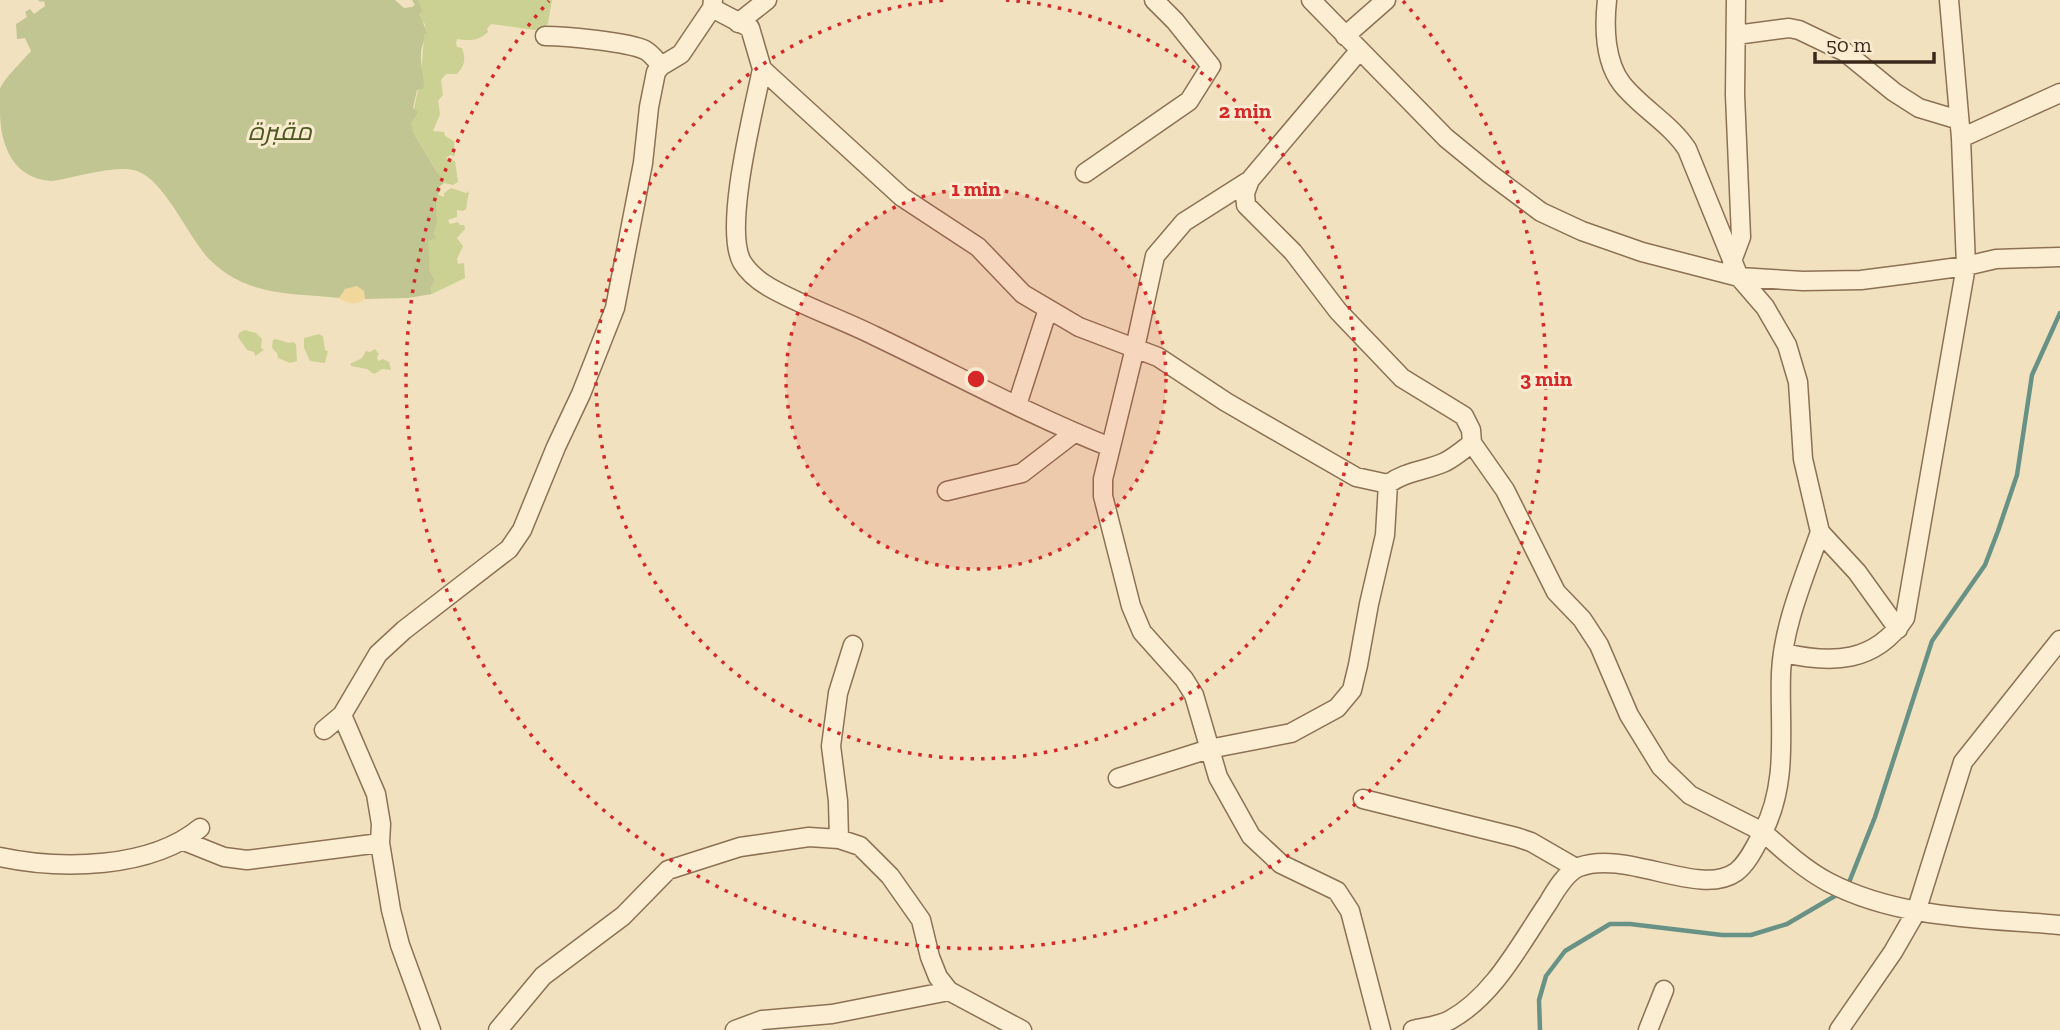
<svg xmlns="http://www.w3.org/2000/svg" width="2060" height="1030" font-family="'Zilla Slab',Cairo,serif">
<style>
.green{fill:#cbd192}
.sand{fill:#f1d799}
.cemetery{fill:#c0c592}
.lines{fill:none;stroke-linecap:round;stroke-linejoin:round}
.stream{stroke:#699286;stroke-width:4.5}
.street-casing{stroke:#8c7155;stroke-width:21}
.street{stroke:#fceed3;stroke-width:18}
.ring{fill:none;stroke:#d62828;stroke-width:3.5;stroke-dasharray:3.5 7}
.labels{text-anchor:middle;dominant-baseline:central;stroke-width:6;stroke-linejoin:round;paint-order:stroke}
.park-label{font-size:26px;font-style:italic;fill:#4c5920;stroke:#f9ebcf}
.centre{fill:#d62828;stroke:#f9ebcf;stroke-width:3.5}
.ring-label{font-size:21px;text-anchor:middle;font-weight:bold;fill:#d62828;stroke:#f9ebcf;stroke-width:6;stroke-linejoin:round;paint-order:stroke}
</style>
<rect width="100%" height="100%" fill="#f2e1bf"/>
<path class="green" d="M 418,0 L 552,0 L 548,23 L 542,31 L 491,24 L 487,29 L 488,32 C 479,41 469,41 457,39 L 456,43 L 457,47 L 462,48 C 466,58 465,66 457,74 L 446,74 L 441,80 L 443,95 L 438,101 L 440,114 L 433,131 L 444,132 L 445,136 L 454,141 L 455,156 L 450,155 L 446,158 L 455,161 L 458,182 L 453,185 L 444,183 L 440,178 L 437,171 L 414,134 L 411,123 L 421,76 L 425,24 L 422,21 Z
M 451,188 L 466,193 L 469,191 L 466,209 L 463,211 L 457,210 L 457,217 L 448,220 L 450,224 L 458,222 L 460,225 L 464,225 L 465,229 L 457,238 L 463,246 L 457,259 L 458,264 L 464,263 L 465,278 L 432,294 L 431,287 L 435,281 L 430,271 L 427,241 C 439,231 433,220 435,206 C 435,202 437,198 437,194 L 444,197 L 444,193 Z
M 245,330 L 256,333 L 262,339 L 261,348 L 264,350 L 255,356 L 254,352 L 247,350 L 238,337 L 239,333 Z
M 319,334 L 323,336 L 325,350 L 328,351 L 325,363 L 310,361 L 304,348 L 304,338 Z
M 276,339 L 289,343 L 294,342 L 296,345 L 297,361 L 290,363 L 278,358 L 277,353 L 272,348 L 273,340 Z
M 375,349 L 379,354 L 377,357 L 378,361 L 383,359 L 389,362 L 391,370 L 382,369 L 374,374 L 367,369 L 351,366 L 350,364 L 362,358 L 366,351 L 370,352 Z"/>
<path class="sand" d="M 357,286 L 364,291 L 365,299 C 356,306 348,304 339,298 L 345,289 Z"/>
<path class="cemetery" d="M 38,0 L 395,0 L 404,8 L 412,7 L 415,5 L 412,0 L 418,0 L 422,11 L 420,14 L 427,34 L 424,34 C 425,42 422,44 421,52 C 420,65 424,76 424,88 L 417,90 L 413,108 L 418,112 L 411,123 L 414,134 L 444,183 L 439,187 L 441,190 C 430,202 442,219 433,234 L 437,238 L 428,241 L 430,271 L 435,281 L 431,287 L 432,294 L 408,298 L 365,299 L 364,291 L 357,286 L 345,289 L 339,298 C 306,294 268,296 238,280 C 227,275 217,267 208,258 C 188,236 164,180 137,171 C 115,164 76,178 52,181 C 13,179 0,145 0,111 C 0,104 0,95 0,89 C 2,81 24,59 31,51 L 25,38 L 17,39 L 16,24 L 27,17 L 25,12 L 30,9 L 34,14 L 45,6 L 44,1 L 40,2 Z"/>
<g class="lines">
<path class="stream" d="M 1848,885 L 1875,817 L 1932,641 L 1985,565 L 1998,531 L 2017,475 L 2032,375 L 2060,313
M 1540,1030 L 1539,1000 L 1546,976 L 1565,951 L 1610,924 L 1630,924 L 1722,935 L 1751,935 L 1787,924 L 1840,893"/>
<g class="street-casing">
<path id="street" d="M 1311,0 L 1446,138 L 1490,174 L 1541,212 L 1582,231 L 1642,252 L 1739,277 L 1803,281 L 1861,280 L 1908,274 L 1966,266 L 1996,259 L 2060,257
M 1607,0 C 1604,27 1605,62 1622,84 C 1641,108 1670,123 1687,149 L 1739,277 L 1765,307 L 1787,345 L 1798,382 L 1803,459 L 1820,532 L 1857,572 L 1898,629
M 712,8 L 750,28 L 762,69 L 902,197 L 978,247 L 1023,294 L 1079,327 L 1158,357 L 1226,402 L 1356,477 L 1388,484
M 738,23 L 767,0
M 1736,35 L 1789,28 L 1799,30 L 1845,52 L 1894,92 L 1919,108 L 1959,120
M 545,36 C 566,36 628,42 645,50 C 652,54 656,60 661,66
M 1345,36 L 1386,0
M 762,69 C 754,109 723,228 742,262 C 748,272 759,281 769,287 C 802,306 841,319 875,336 C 953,373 1029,415 1110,447
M 1961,138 L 2060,93
M 1085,173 L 1189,101 L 1211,66 L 1175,21 L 1154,0
M 1250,180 L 1184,222 L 1155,256 L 1135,348 L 1103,479 L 1103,496 L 1131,606 L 1142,632 L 1184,679 L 1194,695 L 1218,777 L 1251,836 L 1281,864 L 1337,891 L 1350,911 L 1381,1030
M 1732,261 L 1741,237 L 1735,95 L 1736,0
M 1017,405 L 1048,309
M 1472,443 L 1505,490 L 1556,592 L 1582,619 L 1599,645 L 1629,715 L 1661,767 L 1690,795 L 1763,832 C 1789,781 1779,728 1781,673 C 1783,625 1805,576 1820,532
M 947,491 L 1022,473 L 1074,433
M 1784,653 C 1832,664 1875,663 1905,618 L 1966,266 L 1961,138 L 1949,0
M 342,715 L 376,794 L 381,824 L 380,843 L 391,910 L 400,945 L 431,1030
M 324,730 L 342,715 L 378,654 L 404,630 L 509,549 L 522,530 L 556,447 L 581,394 L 615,308 L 643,163 L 649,107 L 656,72 L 661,66 L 681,54 L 712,8 L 713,0
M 1118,778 L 1209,749 L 1291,733 L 1337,708 L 1352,690 L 1358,665 L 1369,604 L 1385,535 L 1388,484 C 1406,471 1425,471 1445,462 C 1455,457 1463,450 1472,443 L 1471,430 L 1464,416 L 1402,378 L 1338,311 L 1293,252 L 1246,205 L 1245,193 L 1250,180 L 1359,51
M 1363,799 L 1516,837 L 1531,842 L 1576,868
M 839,839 L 838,801 L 831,746 L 838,693 L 853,645
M 184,841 L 224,857 L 247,860 L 380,843
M 0,857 C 61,870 150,869 200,828
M 498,1030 L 543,976 L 623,916 L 668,870 L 740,847 L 809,837 L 839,839 L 860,846 L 890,876 L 921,920 L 930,957 L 938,977 L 949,991 L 1022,1030
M 735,1030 L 762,1020 L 832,1014 L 949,991
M 1413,1030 C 1425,1027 1439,1026 1450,1020 C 1494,996 1520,944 1548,903 C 1555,891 1566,872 1579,867 C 1626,849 1700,898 1736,872 C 1748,863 1756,845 1763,832 C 1783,850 1804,869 1828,882 C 1899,919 1981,918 2060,925
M 1648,1030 L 1664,990
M 1839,1030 L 1893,952 L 1916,912 L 1963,762 L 2060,640"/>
</g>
<use href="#street" class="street"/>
</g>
<circle cx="976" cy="379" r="190" fill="#d62828" fill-opacity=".12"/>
<g class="ring">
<circle cx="976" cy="379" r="190"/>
<path d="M1006 0A380 380 0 1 1 946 0"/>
<path d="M1403 1A570 570 0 1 1 549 1"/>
</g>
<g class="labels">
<g class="park-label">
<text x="280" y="131">مقبرة</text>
</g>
</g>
<circle cx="976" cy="379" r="10" class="centre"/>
<g class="ring-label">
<text x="1245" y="118">2 min</text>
<text x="976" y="196">1 min</text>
<text x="1546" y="386">3 min</text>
</g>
<path d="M1815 52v10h119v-10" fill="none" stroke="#3a291b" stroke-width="3.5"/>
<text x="1826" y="52" font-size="21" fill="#3a291b" stroke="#f9ebcf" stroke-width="5" paint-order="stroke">50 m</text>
</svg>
